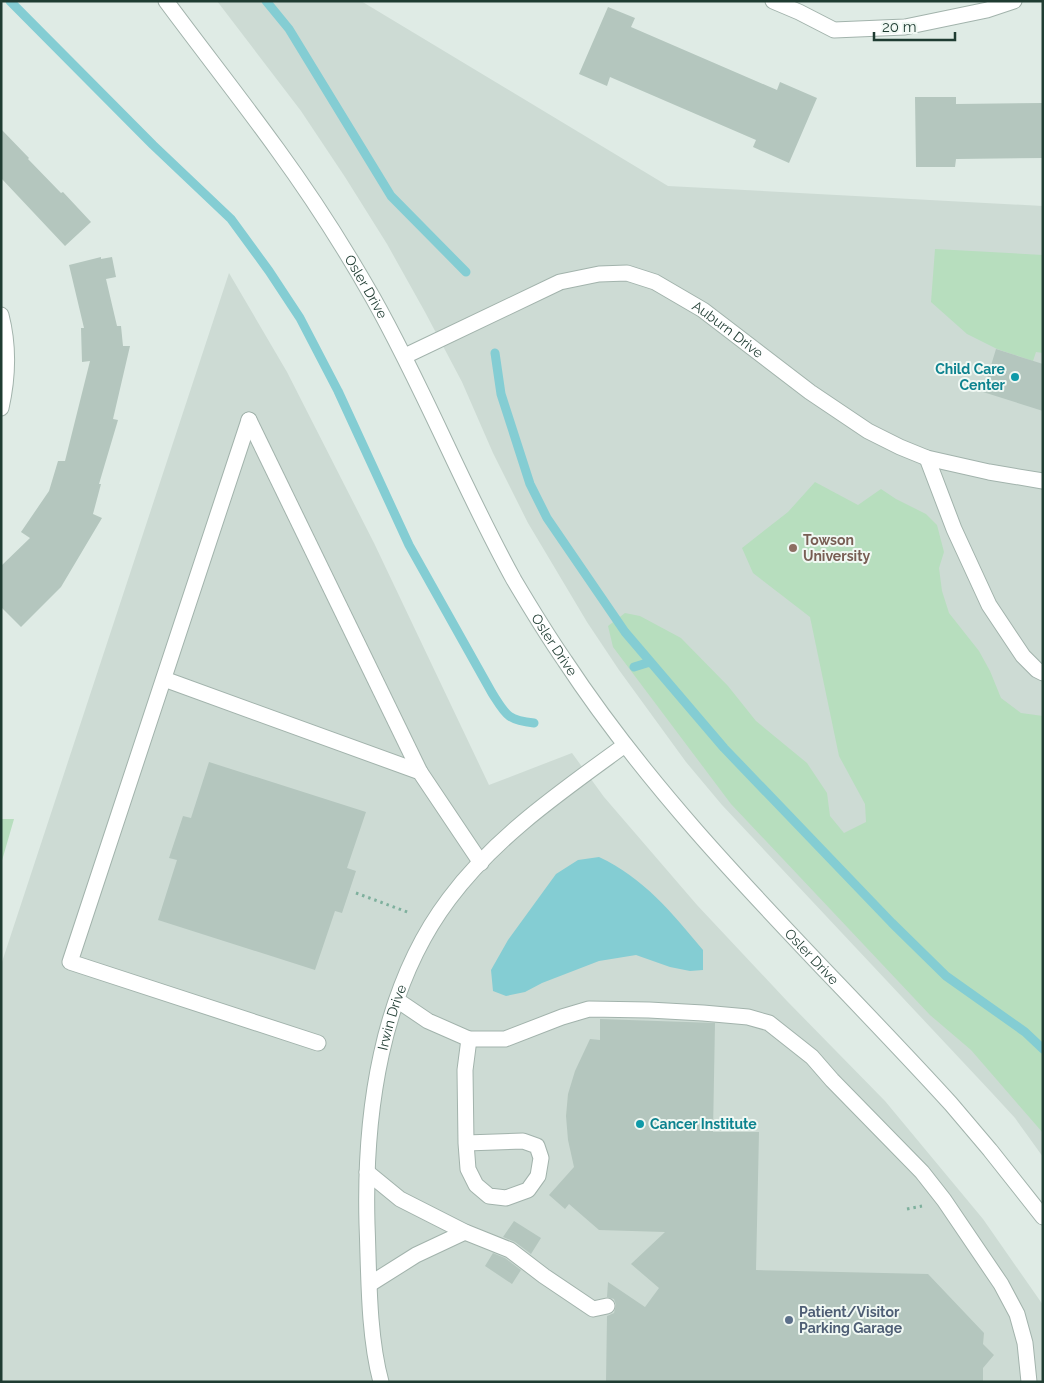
<svg xmlns="http://www.w3.org/2000/svg" width="1044" height="1383" font-family="Raleway,sans-serif">
<style>
.built{fill:#cddbd4}
.green{fill:#b7debe}
.water{fill:#84cdd3}
.lines{fill:none;stroke-linecap:round;stroke-linejoin:round}
.stream{stroke:#84cdd3;stroke-width:9}
.building{fill:#b4c6be}
.minor-casing{stroke:#a2b3ac;stroke-width:17}
.path{stroke:#7eb09d;stroke-width:3;stroke-dasharray:2.5 4;stroke-linecap:butt}
.minor{stroke:#fff;stroke-width:15}
.culture-dot{fill:#0f9aa8;stroke:#f0f8f3;stroke-width:2}
.education-dot{fill:#8d6e63;stroke:#f0f8f3;stroke-width:2}
.service-dot{fill:#5c6f8a;stroke:#f0f8f3;stroke-width:2}
.labels{text-anchor:middle;dominant-baseline:central;stroke-width:4;stroke-linejoin:round;paint-order:stroke}
.street-label{font-size:14px;fill:#1f3c32;stroke:#f0f8f3}
.culture-label{font-size:14px;font-weight:bold;fill:#0d838f;stroke:#f0f8f3;text-anchor:end}
.education-label{font-size:14px;font-weight:bold;fill:#785e54;stroke:#f0f8f3;text-anchor:start}
.service-label{font-size:14px;font-weight:bold;fill:#4e5e75;stroke:#f0f8f3;text-anchor:start}
</style>
<rect width="100%" height="100%" fill="#dfebe5"/>
<path class="built" d="M 217,1 L 361,1 L 668,186 L 1043,206 L 1043,1157 L 1015,1118 L 992,1093 L 722,805 L 686,762 L 619,670 L 587,622 L 528,523 L 493,453 L 462,382 L 425,312 L 387,244 L 345,177 L 301,111 Z
M 229,273 L 287,372 L 374,543 L 489,785 L 572,753 L 604,797 L 697,905 L 787,1001 L 885,1101 L 983,1219 L 1043,1305 L 1043,1382 L 1,1382 L 1,965 Z"/>
<path class="green" d="M 935,249 L 1043,255 L 1043,353 L 1036,352 L 1033,361 L 997,349 L 967,334 L 931,302 Z
M 815,482 L 858,505 L 881,489 L 896,499 L 926,514 L 937,525 L 944,552 L 939,568 L 942,591 L 949,613 L 979,651 L 990,671 L 1001,698 L 1021,713 L 1043,716 L 1043,1133 L 971,1050 L 930,1015 L 731,804 L 613,647 L 608,626 L 625,613 L 640,616 L 681,638 L 728,686 L 756,721 L 807,763 L 827,793 L 830,816 L 844,833 L 866,822 L 865,804 L 839,756 L 810,617 L 753,573 L 742,548 L 788,512 Z
M 1,819 L 14,819 L 1,864 Z"/>
<path class="water" d="M 599,857 C 644,878 672,913 703,950 L 703,970 L 690,971 L 670,967 L 636,955 L 599,961 L 542,983 L 525,992 L 506,996 L 493,991 L 491,970 L 508,940 L 556,874 L 578,860 Z"/>
<g class="lines">
<path class="stream" d="M 10,1 L 153,145 L 231,219 L 269,271 L 300,318 L 338,391 L 409,545 L 492,693 C 506,715 507,720 534,723
M 266,1 L 289,29 L 391,196 L 466,272
M 495,353 L 501,394 L 530,484 L 547,518 L 625,632 L 724,748 L 892,923 L 946,976 L 1025,1032 L 1043,1049
M 634,667 L 650,662"/>
</g>
<path class="building" d="M 608,7 L 635,18 L 631,27 L 777,90 L 780,82 L 817,98 L 789,163 L 753,147 L 756,140 L 610,77 L 607,86 L 579,74 Z
M 915,97 L 956,97 L 956,104 L 1043,103 L 1043,158 L 956,159 L 955,167 L 916,167 Z
M 1,129 L 29,158 L 28,159 L 61,193 L 63,192 L 91,222 L 65,246 L 1,178 Z
M 101,257 L 101,259 L 112,257 L 116,277 L 106,279 L 117,326 L 121,326 L 123,346 L 130,346 L 113,419 L 118,420 L 99,484 L 101,484 L 93,514 L 102,518 L 61,587 L 21,627 L 1,607 L 1,566 L 30,538 L 21,532 L 49,491 L 58,461 L 65,461 L 90,361 L 82,362 L 81,328 L 84,328 L 69,265 Z
M 996,349 L 1043,364 L 1043,411 L 983,392 Z
M 209,762 L 366,812 L 347,868 L 356,871 L 342,913 L 335,911 L 315,970 L 158,920 L 177,860 L 169,858 L 183,816 L 191,818 Z
M 600,1019 L 715,1023 L 713,1132 L 759,1132 L 756,1270 L 928,1274 L 984,1333 L 983,1344 L 994,1355 L 983,1368 L 983,1382 L 606,1382 L 607,1316 L 614,1313 L 616,1305 L 614,1299 L 607,1297 L 608,1282 L 645,1307 L 659,1288 L 631,1264 L 665,1232 L 599,1230 L 569,1204 L 565,1209 L 549,1195 L 574,1167 L 568,1140 L 566,1116 L 568,1094 L 575,1071 L 590,1039 L 600,1040 Z
M 514,1221 L 541,1238 L 531,1254 L 515,1242 L 503,1237 Z
M 493,1253 L 505,1258 L 521,1270 L 512,1284 L 485,1266 Z"/>
<g class="lines">
<g class="minor-casing">
<g id="minor">
<path id="s1" d="M 166,1 C 203,51 241,99 277,149 C 312,197 344,247 373,298 C 425,390 463,488 514,580 C 530,607 547,635 565,661 C 673,825 819,959 951,1104 L 990,1150 L 1043,1217"/>
<path d="M 773,1 L 799,12 L 834,30 L 905,27 L 987,10 L 1014,1"/>
<path d="M 1,315 C 9,346 8,377 1,408"/>
<path id="s2" d="M 405,356 L 560,282 L 599,274 L 627,273 L 655,282 L 703,310 L 810,392 L 868,431 L 900,447 L 927,458 L 989,472 L 1043,481"/>
<path d="M 249,420 L 70,962 L 318,1043"/>
<path d="M 249,420 L 420,772"/>
<path d="M 927,458 L 954,529 L 989,605 L 1023,656 L 1037,670 L 1043,673"/>
<path d="M 164,679 L 420,772 L 481,863"/>
<path d="M 397,1000 L 428,1021 L 469,1039 L 505,1039 L 562,1017 L 589,1009 L 649,1010 L 703,1013 L 748,1017 L 769,1023 L 812,1057 L 832,1080 L 922,1172 L 944,1200 L 1001,1284 L 1017,1314 L 1025,1343 L 1029,1382"/>
<path d="M 466,1143 L 523,1141 L 537,1146 L 541,1158 L 538,1176 L 528,1190 L 506,1198 L 489,1196 L 476,1185 L 468,1169 L 466,1143 L 465,1070 L 469,1039"/>
<path d="M 367,1172 L 400,1199 L 465,1232 L 510,1250 L 544,1276 L 593,1309 L 607,1306"/>
<path d="M 370,1284 L 416,1255 L 465,1232"/>
<path id="s3" d="M 381,1382 C 368,1334 369,1273 367,1224 C 364,1114 381,989 449,899 C 496,836 562,791 625,745"/>
</g>
</g>
<path class="path" d="M 356,893 L 410,913
M 907,1209 L 922,1206"/>
<use href="#minor" class="minor"/>
</g>
<g class="culture-dot">
<circle cx="1015" cy="377" r="5"/>
<circle cx="640" cy="1124" r="5"/>
</g>
<circle class="education-dot" cx="793" cy="548" r="5"/>
<circle class="service-dot" cx="789" cy="1320" r="5"/>
<g class="labels">
<g class="street-label">
<text stroke="none"><textPath href="#s1" startOffset="349">Osler Drive</textPath></text>
<text stroke="none"><textPath href="#s2" startOffset="356">Auburn Drive</textPath></text>
<text stroke="none"><textPath href="#s1" startOffset="754">Osler Drive</textPath></text>
<text stroke="none"><textPath href="#s1" startOffset="1159">Osler Drive</textPath></text>
<text stroke="none"><textPath href="#s3" startOffset="368">Irwin Drive</textPath></text>
</g>
<g class="culture-label">
<text x="1005" y="369">Child Care<tspan x="1005" dy="16">Center</tspan></text>
<text x="650" y="1124" text-anchor="start">Cancer Institute</text>
</g>
<g class="education-label">
<text x="803" y="540">Towson<tspan x="803" dy="16">University</tspan></text>
</g>
<g class="service-label">
<text x="799" y="1312">Patient/Visitor<tspan x="799" dy="16">Parking Garage</tspan></text>
</g>
</g>
<rect width="1044" height="1383" fill="none" stroke="#1f3c32" stroke-width="5"/>
<path d="M874 32v8h81v-8" fill="none" stroke="#1f3c32" stroke-width="2.5"/>
<text x="882" y="32" font-size="15" fill="#1f3c32" stroke="#f0f8f3" stroke-width="4" paint-order="stroke">20 m</text>
</svg>
